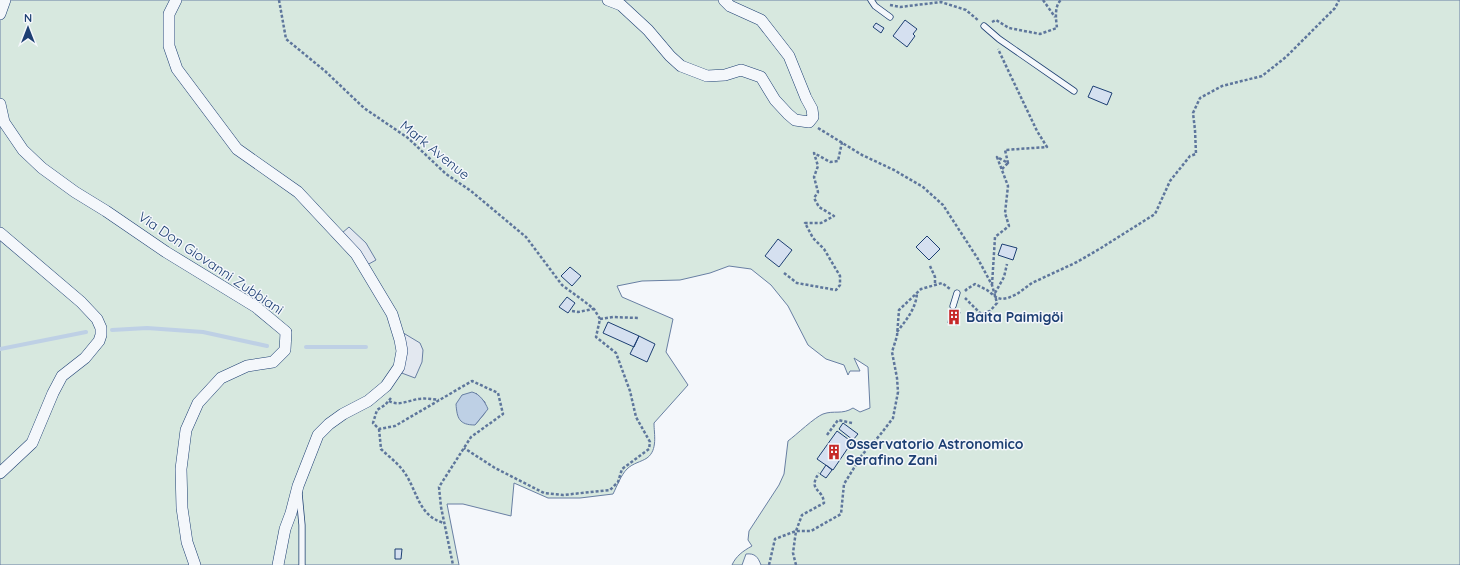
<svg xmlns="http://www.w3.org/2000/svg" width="1460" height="565" font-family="Quicksand,sans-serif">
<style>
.green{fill:#d7e8df;stroke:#687fa3;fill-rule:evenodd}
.parking{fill:#e3e8f0;stroke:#687fa3}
.water{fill:#bed0e5;stroke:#687fa3}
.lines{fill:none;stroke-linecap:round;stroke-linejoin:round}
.stream{stroke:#bed0e5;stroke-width:4}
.building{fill:#d5e0f0;stroke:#1d3f73}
.service-casing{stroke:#1d3f73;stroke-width:7}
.minor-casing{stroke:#1d3f73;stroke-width:12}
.path{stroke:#5e769c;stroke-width:2.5;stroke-dasharray:3 2;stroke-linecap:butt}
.service{stroke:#f4f7fb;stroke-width:5.5}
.minor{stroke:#f4f7fb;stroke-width:11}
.labels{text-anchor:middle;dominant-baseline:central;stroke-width:3;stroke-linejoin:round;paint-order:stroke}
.street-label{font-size:14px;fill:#1d3f73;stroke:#f4f7fb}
.poi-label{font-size:14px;font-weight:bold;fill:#1d3f73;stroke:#f4f7fb;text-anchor:start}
</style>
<rect width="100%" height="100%" fill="#f4f7fb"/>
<path class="green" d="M 0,0 L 1460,0 L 1460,565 L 761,565 C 758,557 755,553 746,554 L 742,565 L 732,565 C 736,556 743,551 752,546 L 748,540 L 749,531 L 779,485 L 784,474 L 788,441 C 796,435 815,417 823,414 C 834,410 842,415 853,408 L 860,412 L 870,408 L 868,367 L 854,358 L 860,371 L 850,371 L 848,375 L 844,365 L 826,359 L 808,345 L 788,306 L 771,285 L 751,269 L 729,266 L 710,273 L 680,280 L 642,281 L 617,286 L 622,297 L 673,319 L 666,352 L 688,385 L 654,423 C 654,434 658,450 647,458 C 641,462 633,463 627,469 C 621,475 617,486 613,494 L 580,498 L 548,498 L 514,483 L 511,516 L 463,504 L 447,504 L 459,565 L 0,565 ZM 476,393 L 485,402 L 485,413 L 475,425 Z"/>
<path class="parking" d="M 349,227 L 366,243 L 376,260 L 367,265 L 342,233 Z
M 400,331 L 420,343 L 423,350 L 422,362 L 415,378 L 399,372 Z"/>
<path class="water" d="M 472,392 C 480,394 485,402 488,409 L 475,425 C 459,425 457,418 456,404 L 462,395 Z"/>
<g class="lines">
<path class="stream" d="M 112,330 L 147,328 L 203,332 L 267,346
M 306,347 L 366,347
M 0,349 L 86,332"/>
</g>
<path class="building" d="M 905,20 L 917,29 L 913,34 L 915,36 L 907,47 L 893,36 Z
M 876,23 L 884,28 L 881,33 L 873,27 Z
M 1093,86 L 1112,93 L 1107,105 L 1088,97 Z
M 927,236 L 940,249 L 929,260 L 916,247 Z
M 778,239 L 792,250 L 779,267 L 765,256 Z
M 1002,244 L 1017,248 L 1013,260 L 998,255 Z
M 570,267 L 581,276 L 572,286 L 561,276 Z
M 567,297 L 575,303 L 568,313 L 559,307 Z
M 950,310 L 960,312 L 957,325 L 948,323 Z
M 608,322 L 639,336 L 634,347 L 603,333 Z
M 639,336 L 655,344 L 647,362 L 630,354 Z
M 843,423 L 858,434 L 853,440 L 839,429 Z
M 837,431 L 852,442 L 833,470 L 817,459 Z
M 826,465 L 832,470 L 826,478 L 820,474 Z
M 395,549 L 402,549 L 401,559 L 395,559 Z"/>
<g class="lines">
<g class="service-casing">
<path id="service" d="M 871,0 L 875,6 L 890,17
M 984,26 L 999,39 L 1074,91
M 953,306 L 957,293
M 299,493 L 302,525 L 302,565"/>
</g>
<g class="minor-casing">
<path id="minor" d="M 176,0 L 169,14 L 169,46 L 177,69 L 237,149 L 298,192 L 356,254 L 392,314 L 400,340 L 402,351 L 399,367 L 386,386 L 368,401 L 343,414 L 329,424 L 318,435 L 298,486 L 291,513 L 285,529 L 278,565
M 608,0 L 621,5 L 648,30 L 670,56 L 681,66 L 707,76 L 725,75 L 741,70 L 761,77 L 775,100 L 788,114 L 795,120 L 809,122 L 813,117 L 812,109 L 806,98 L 789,56 L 761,20 L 730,6 L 724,0
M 0,14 L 5,0
M 0,104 L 4,122 L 23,150 L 42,168 L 75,192 L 106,211 L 166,252 L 256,307 L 286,332 L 285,350 L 273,362 L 247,366 L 221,378 L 198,403 L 186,430 L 181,469 L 182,508 L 187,542 L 195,565
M 0,233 L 81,302 L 97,319 L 101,328 L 101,335 L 99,341 L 85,358 L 62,376 L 53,393 L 32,443 L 0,473"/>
</g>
<path class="path" d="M 279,0 L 286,39 L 325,71 L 364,108 L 408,138 L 446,174 L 471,191 L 526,237 L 562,285 L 585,302 L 594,309 L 600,319 L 596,337 L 616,353 L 630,391 L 636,417 L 650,442 L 649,449 L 622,469 L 618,482 L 610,490 L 563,495 L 544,493 L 495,468 L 464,448
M 1043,0 L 1055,17
M 890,5 L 900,7 L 941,2 L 966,10 L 979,21
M 992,22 L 996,20 L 1009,28 L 1040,34 L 1057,28 C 1056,20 1054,6 1061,0
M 818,128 L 862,155 L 894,170 L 923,187 L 943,205 L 978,259 L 992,285 L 997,303 L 990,311 L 981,314 L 965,298
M 1002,169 L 1008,163
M 930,266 L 935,277 L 935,285
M 784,273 L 797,283 L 836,290 L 840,285 L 840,276 L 824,249 L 813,238 L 805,223 L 821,223 L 834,216 L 819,207 L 814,198 L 818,192 L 814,177 L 818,166 L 814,153 L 830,162 L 838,161 L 842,142
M 992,285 L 995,237 L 1009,226 L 1005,213 L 1008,186 L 997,157 L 1008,163 L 1005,150 L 1047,147 L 1037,131 L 998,49
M 965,291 L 967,289 L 975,284 L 987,290 L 997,298 L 1002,299 L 1008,298 L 1017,294 L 1032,283 L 1077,262 L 1101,248 L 1155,214 L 1170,181 L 1190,156 L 1196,154 L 1195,130 L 1193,113 L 1200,98 L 1222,86 L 1262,76 L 1286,57 L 1335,8 L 1339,0
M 995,293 L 1004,277 L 1007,264
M 572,311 L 578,312 L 593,309
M 600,319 L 613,317 L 639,318
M 897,332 C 906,320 916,309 917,293
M 391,398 L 385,405 L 377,410 L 373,423 L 379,429 L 395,426 L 472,381 L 498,393 L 503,414 L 471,437 L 439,487 L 441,507 L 453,565
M 389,401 C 398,406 408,401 418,399 C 425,398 432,399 439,400
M 379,429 L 381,449 C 387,455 395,461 401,468 C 418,488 416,515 444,523
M 827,435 L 838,420 L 852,423
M 769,565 L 775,539 L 796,531 L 811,531 L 841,514 L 844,484 L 862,455 L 880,435 L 893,418 L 898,392 L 897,378 L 892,352 L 897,336 L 899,310 L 921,289 L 942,283 L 950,289
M 796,565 L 793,553 L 795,538 L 796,531 L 802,515 L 824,503 C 823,488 807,491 819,473"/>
<use href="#service" class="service"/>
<use href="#minor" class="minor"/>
</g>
<defs>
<g id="building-bare" transform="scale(1.2)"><path d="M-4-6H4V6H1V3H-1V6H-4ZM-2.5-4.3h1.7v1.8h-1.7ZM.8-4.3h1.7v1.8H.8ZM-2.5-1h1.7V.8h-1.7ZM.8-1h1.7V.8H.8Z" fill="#c62828" stroke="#f4f7fb" stroke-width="2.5" paint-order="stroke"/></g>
</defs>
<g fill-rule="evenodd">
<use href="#building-bare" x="954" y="317"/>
<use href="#building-bare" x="834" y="452"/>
</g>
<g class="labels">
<g class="street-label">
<text transform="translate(435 150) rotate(39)">Mark Avenue</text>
<text transform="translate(211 263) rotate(34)">Via Don Giovanni Zubbiani</text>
</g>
<g class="poi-label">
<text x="966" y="317">Baita Paimigöi</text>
<text x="846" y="444">Osservatorio Astronomico<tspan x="846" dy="16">Serafino Zani</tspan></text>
</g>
</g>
<g transform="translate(28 28)" stroke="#f4f7fb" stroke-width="3" paint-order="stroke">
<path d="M0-3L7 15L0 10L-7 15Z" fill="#1d3f73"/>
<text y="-6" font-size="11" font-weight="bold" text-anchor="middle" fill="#1d3f73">N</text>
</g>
</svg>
